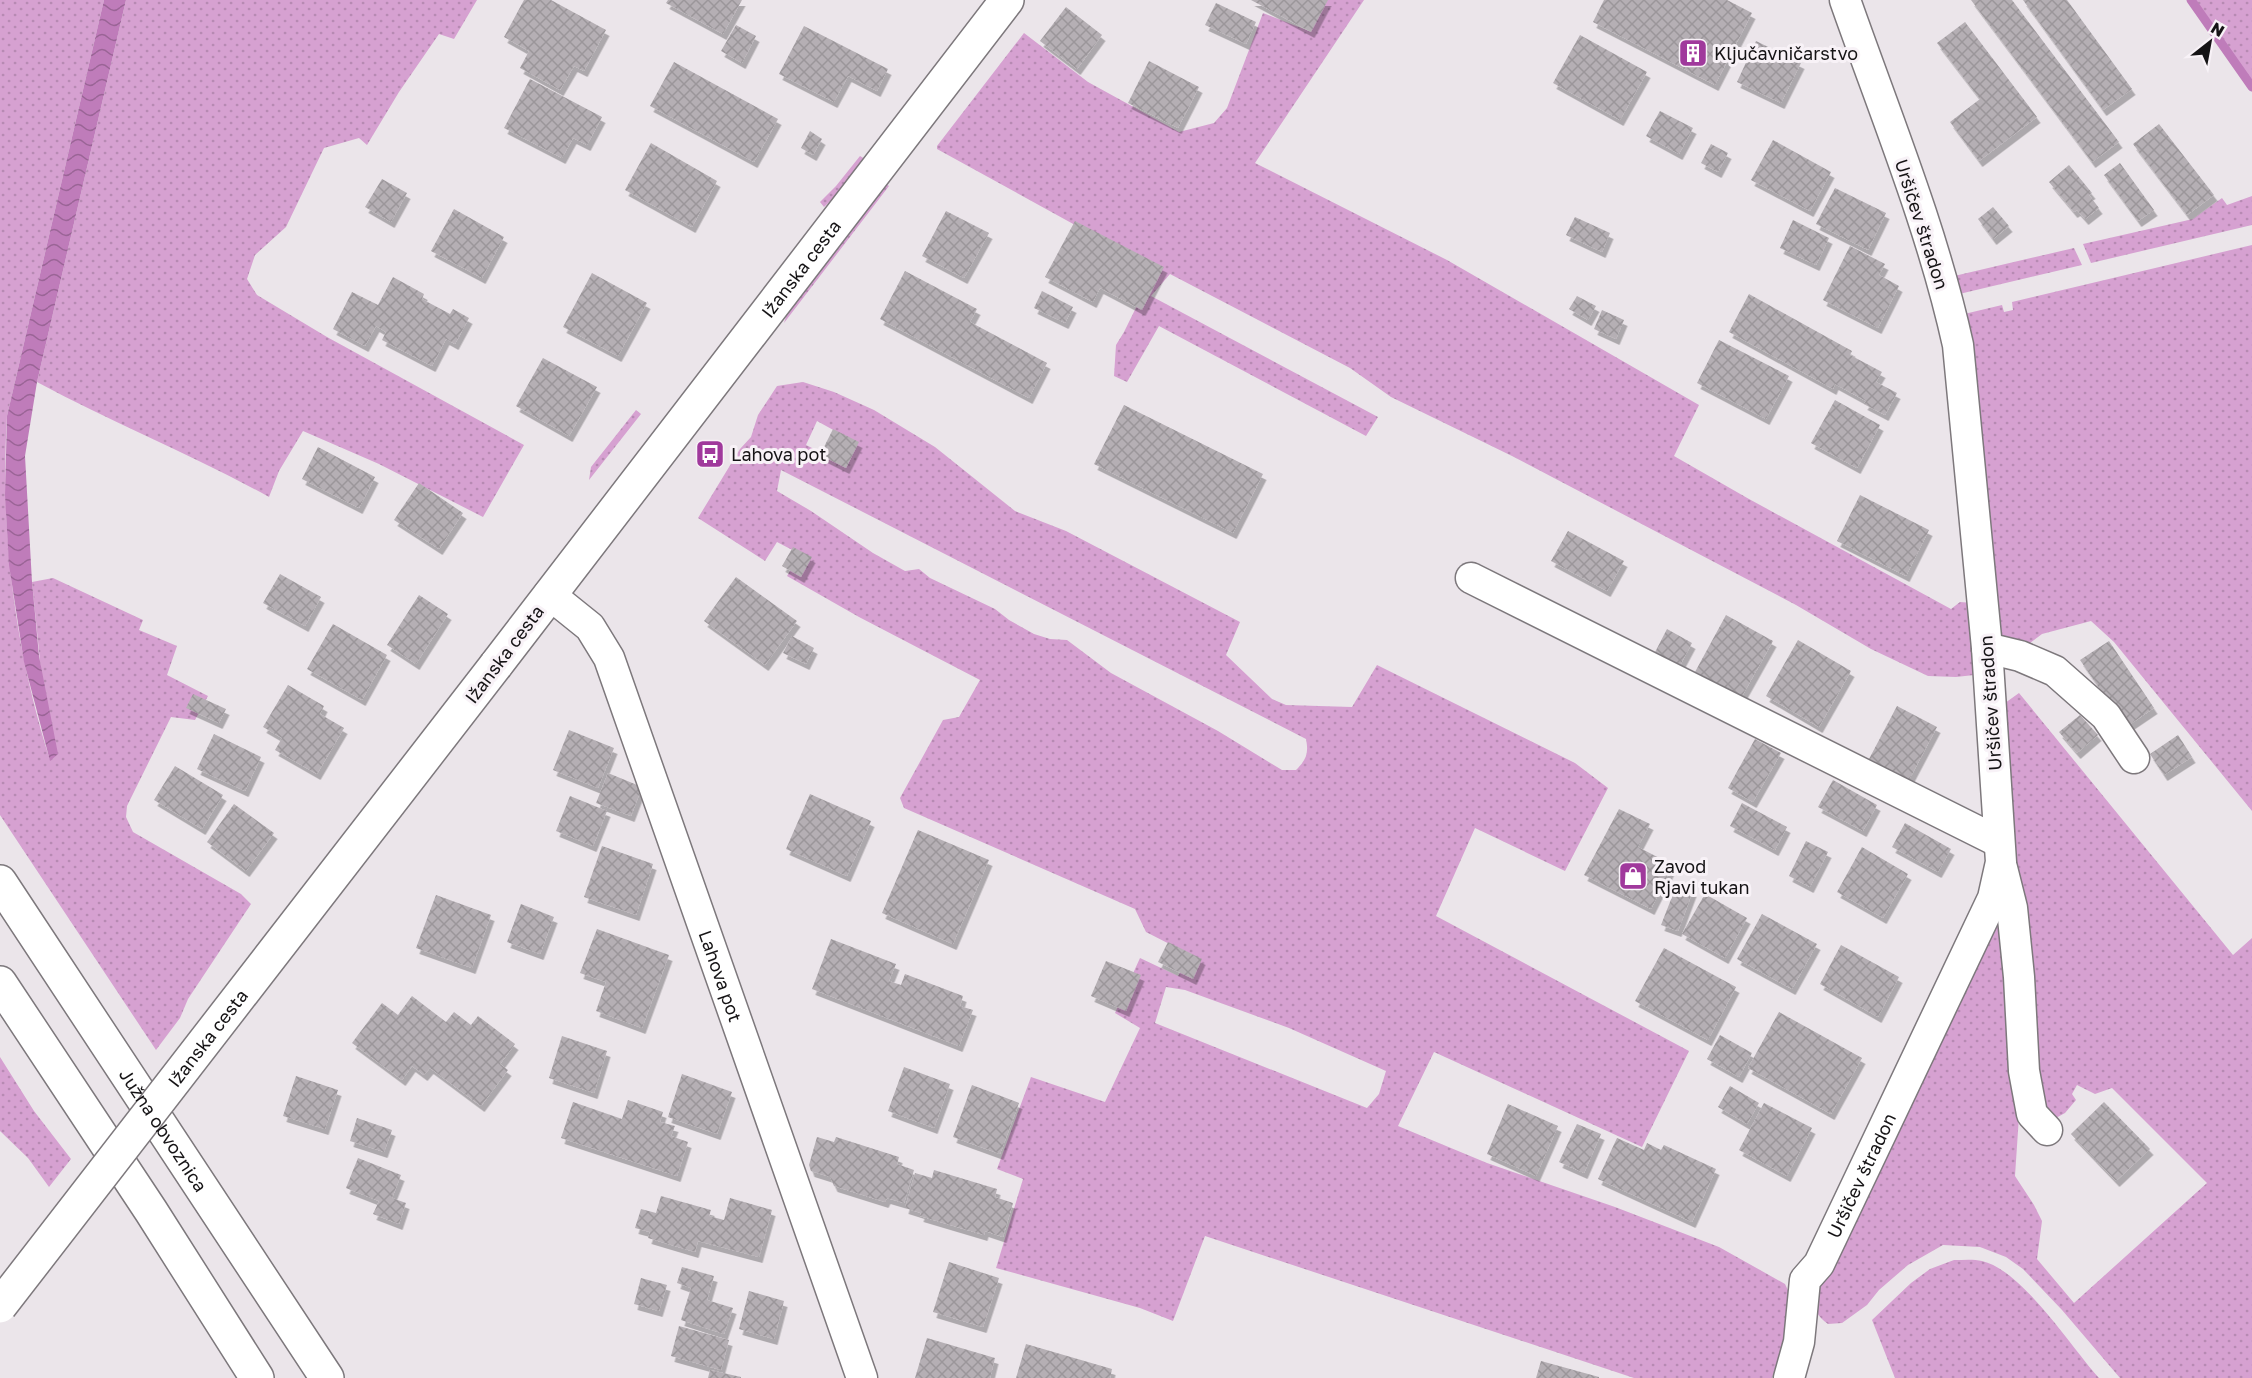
<svg xmlns="http://www.w3.org/2000/svg" width="2252" height="1378" font-family="'Golos Text',sans-serif">
<style>
.grass{fill:url(#grass-dots);fill-rule:evenodd}
.water{fill:url(#water-waves)}
.lines{fill:none;stroke-linecap:round;stroke-linejoin:round}
.stream{stroke:#bf7cba;stroke-width:9}
.building{fill:url(#building-cross-hatch);filter:url(#shadow)}
.minor-casing{stroke:#7d787c;stroke-width:33}
.secondary-casing{stroke:#7d787c;stroke-width:36}
.motorway-casing{stroke:#7d787c;stroke-width:36}
.minor{stroke:#fff;stroke-width:30}
.secondary{stroke:#fff;stroke-width:33}
.motorway{stroke:#fff;stroke-width:33}
.secondary-bridge-casing{stroke:#7d787c;stroke-width:36;stroke-linecap:butt}
.secondary-bridge{stroke:#fff;stroke-width:33}
.labels{text-anchor:middle;dominant-baseline:central;stroke-width:6;stroke-linejoin:round;paint-order:stroke}
.poi-label{font-size:18px;fill:#151315;stroke:#f8f2f7;text-anchor:start}
.street-label{font-size:18px;fill:#151315;stroke:#f8f2f7}
</style>
<defs>
<pattern id="grass-dots" width="8" height="8" patternUnits="userSpaceOnUse" patternTransform="scale(1.5)"><rect width="8" height="8" fill="#d6a1d1"/><path d="M2 2h.1M6 6h.1" fill="none" stroke="#b78ab3" stroke-width="1.8" stroke-linecap="round"/></pattern>
<pattern id="water-waves" width="16" height="10" patternUnits="userSpaceOnUse" patternTransform="scale(1.5)"><rect width="16" height="10" fill="#bf7cba"/><path d="M0 5q4-4 8 0t8 0" fill="none" stroke="#9a6496"/></pattern>
<pattern id="building-cross-hatch" width="8" height="8" patternUnits="userSpaceOnUse" patternTransform="scale(1.5)"><rect width="8" height="8" fill="#b5afb4"/><path d="M0 0l8 8M0 8l8-8" fill="none" stroke="#9b969a"/></pattern>
<filter id="shadow"><feDropShadow dx="3.5" dy="6" stdDeviation="0" flood-color="#0004"/></filter>
</defs>
<rect width="100%" height="100%" fill="#ebe5ea"/>
<path class="grass" d="M 0,0 L 104,0 L 7,416 C 0,533 15,649 50,760 L 32,582 L 53,578 L 143,620 L 139,630 L 177,646 L 167,675 L 208,696 L 195,720 L 171,717 L 127,806 L 126,817 L 133,832 L 241,894 L 251,904 L 188,999 L 180,1018 L 156,1050 L 0,815 Z
M 126,0 L 477,0 L 454,39 L 439,34 L 399,92 L 367,145 L 359,138 L 324,148 L 286,227 L 255,255 L 247,279 L 257,295 L 327,337 L 524,445 L 483,517 L 379,464 L 303,431 L 279,471 L 269,497 C 193,455 113,423 37,382 Z
M 1325,0 L 1364,0 L 1255,163 L 1447,260 L 1699,405 L 1674,456 L 1749,499 L 1951,609 L 1960,602 L 1973,603 L 1979,665 L 1974,675 L 1956,677 L 1928,676 L 1871,649 L 1796,605 L 1512,456 L 1391,397 L 1350,368 L 1170,274 L 1151,296 L 1378,417 L 1366,436 L 1159,326 L 1127,382 L 1114,376 L 1116,345 L 1124,332 L 1155,269 L 937,149 L 937,146 L 1024,33 L 1088,82 L 1179,132 L 1214,123 L 1227,108 L 1263,13 L 1309,31 Z
M 2189,0 L 2252,0 L 2252,88 Z
M 860,156 L 865,159 L 842,190 L 824,207 L 820,202 L 836,186 Z
M 885,183 L 889,186 L 784,323 L 788,310 Z
M 2252,196 L 2252,225 L 2091,263 L 2083,244 L 2193,219 L 2222,198 L 2227,205 Z
M 2252,245 L 2252,811 L 2114,642 L 2091,621 L 2042,634 L 2026,646 L 2005,640 L 1998,633 L 1960,315 L 2002,305 L 2004,312 L 2013,310 L 2012,302 Z
M 2074,248 L 2082,265 L 1955,295 L 1950,277 Z
M 803,382 L 834,392 L 874,410 L 935,447 L 1015,511 L 1066,531 L 1240,622 L 1226,655 L 1272,699 L 1286,705 L 1352,707 L 1377,665 L 1575,763 L 1608,788 L 1565,871 L 1475,828 L 1436,916 L 1689,1051 L 1642,1147 L 1434,1052 L 1398,1126 L 1487,1163 L 1615,1207 L 1719,1247 L 1785,1284 L 1795,1305 L 1772,1378 L 1634,1378 L 1205,1236 L 1173,1321 L 1140,1308 L 996,1268 L 1023,1179 L 997,1169 L 1031,1077 L 1105,1102 L 1140,1028 L 1115,1013 L 1140,958 L 1178,976 L 1191,955 L 1146,932 L 1135,909 L 904,808 L 900,798 L 943,720 L 959,717 L 980,680 L 859,617 L 787,576 L 800,554 L 777,542 L 765,561 L 698,518 L 740,449 L 751,437 L 758,415 L 777,386 ZM 817,421 L 846,437 L 834,459 L 806,445 ZM 781,470 L 1306,739 C 1309,754 1306,760 1296,770 L 1282,770 L 1218,731 L 1111,673 L 1067,640 L 1050,639 L 1034,634 L 1009,620 L 995,609 L 930,578 L 919,569 L 905,571 L 873,553 L 811,511 L 777,491 ZM 1166,987 L 1185,990 L 1289,1028 L 1386,1071 L 1379,1094 L 1367,1108 L 1155,1023 Z
M 636,410 L 641,414 L 589,480 L 591,467 Z
M 2019,693 L 2233,955 L 2252,938 L 2252,1378 L 2120,1378 L 2062,1310 L 2023,1269 L 2006,1257 L 1980,1247 L 1943,1245 L 1908,1265 L 1879,1290 L 1867,1305 L 1842,1323 L 1828,1324 C 1806,1308 1815,1295 1823,1273 L 1999,907 L 2019,1116 L 2015,1176 L 2034,1205 L 2042,1221 L 2037,1259 L 2074,1303 L 2207,1183 L 2112,1088 L 2095,1094 L 2077,1085 L 2072,1094 L 2076,1100 L 2065,1113 L 2054,1119 L 2041,1110 L 2020,907 L 2005,703 Z
M 0,1057 L 34,1111 L 71,1159 L 49,1187 L 28,1158 L 0,1131 Z
M 1954,1260 C 1963,1260 1974,1259 1982,1261 C 2022,1270 2071,1347 2099,1378 L 1895,1378 L 1872,1320 L 1911,1283 L 1930,1269 Z"/>
<path class="water" d="M 104,0 L 126,0 L 37,382 L 25,456 L 32,582 L 39,656 L 58,754 L 50,761 L 24,662 L 9,565 L 5,495 L 7,416 Z"/>
<g class="lines">
<path class="stream" d="M 2191,0 L 2252,87"/>
</g>
<path class="building" d="M 524,0 L 551,0 L 606,30 L 584,71 L 574,66 L 560,90 L 520,68 L 529,51 L 504,37 Z
M 668,0 L 742,0 L 723,34 L 666,3 Z
M 1251,0 L 1328,0 L 1311,32 Z
M 1604,0 L 1727,0 L 1752,13 L 1715,85 L 1593,22 Z
M 1971,0 L 2012,0 L 2119,142 L 2092,162 Z
M 2023,0 L 2067,0 L 2132,89 L 2103,110 Z
M 1216,3 L 1256,22 L 1246,44 L 1205,25 Z
M 1066,7 L 1102,35 L 1077,69 L 1040,41 Z
M 1965,22 L 2037,117 L 1979,161 L 1950,122 L 1980,99 L 1937,43 Z
M 736,25 L 756,36 L 742,63 L 721,51 Z
M 804,26 L 888,69 L 877,91 L 848,76 L 834,102 L 779,74 Z
M 1580,35 L 1647,72 L 1620,120 L 1553,83 Z
M 1756,41 L 1801,63 L 1781,103 L 1737,82 Z
M 1149,61 L 1199,87 L 1178,128 L 1128,103 Z
M 674,62 L 778,119 L 754,162 L 650,106 Z
M 530,79 L 602,117 L 587,145 L 573,138 L 562,158 L 504,128 Z
M 1660,111 L 1693,128 L 1679,154 L 1646,136 Z
M 2159,124 L 2214,195 L 2187,215 L 2133,144 Z
M 810,131 L 822,139 L 813,155 L 801,148 Z
M 1773,140 L 1831,172 L 1810,211 L 1751,180 Z
M 651,143 L 717,181 L 692,227 L 625,190 Z
M 1711,144 L 1728,153 L 1718,172 L 1701,163 Z
M 2120,163 L 2154,210 L 2138,221 L 2104,175 Z
M 2069,165 L 2092,193 L 2089,195 L 2099,208 L 2085,219 L 2077,210 L 2074,212 L 2049,182 Z
M 382,179 L 407,193 L 391,222 L 365,207 Z
M 1835,188 L 1886,213 L 1868,250 L 1816,224 Z
M 1993,207 L 2009,226 L 1993,239 L 1978,219 Z
M 454,209 L 504,237 L 482,278 L 431,251 Z
M 946,211 L 989,233 L 964,278 L 922,256 Z
M 1575,217 L 1610,233 L 1602,252 L 1566,235 Z
M 1793,220 L 1829,238 L 1816,265 L 1780,248 Z
M 1075,221 L 1164,267 L 1142,310 L 1100,288 L 1093,302 L 1045,277 Z
M 1850,246 L 1885,264 L 1879,275 L 1899,286 L 1878,328 L 1823,300 Z
M 905,271 L 977,309 L 970,322 L 1047,363 L 1029,398 L 880,319 Z
M 592,273 L 647,303 L 618,356 L 563,327 Z
M 393,277 L 424,294 L 422,299 L 450,314 L 453,309 L 469,318 L 455,344 L 446,339 L 432,366 L 382,340 L 386,332 L 376,326 L 365,346 L 333,329 L 352,292 L 378,305 Z
M 1042,291 L 1073,307 L 1065,323 L 1034,308 Z
M 1749,294 L 1852,351 L 1850,355 L 1882,372 L 1876,382 L 1897,393 L 1885,415 L 1864,404 L 1866,401 L 1835,384 L 1833,389 L 1729,332 Z
M 1577,296 L 1596,306 L 1588,320 L 1569,309 Z
M 1602,310 L 1624,320 L 1616,339 L 1594,329 Z
M 1719,340 L 1789,376 L 1766,419 L 1697,383 Z
M 543,358 L 597,387 L 569,436 L 516,406 Z
M 1835,400 L 1880,425 L 1857,468 L 1811,443 Z
M 1124,405 L 1263,474 L 1233,533 L 1094,464 Z
M 833,429 L 859,442 L 846,468 L 820,455 Z
M 318,447 L 375,477 L 359,508 L 302,479 Z
M 419,483 L 463,513 L 439,549 L 394,520 Z
M 1860,495 L 1929,530 L 1906,576 L 1837,541 Z
M 1568,531 L 1624,561 L 1607,591 L 1551,561 Z
M 793,547 L 812,557 L 801,577 L 782,566 Z
M 280,574 L 321,597 L 305,626 L 263,603 Z
M 736,577 L 797,621 L 765,665 L 704,621 Z
M 419,595 L 448,614 L 416,664 L 387,645 Z
M 1726,615 L 1773,641 L 1741,698 L 1695,672 Z
M 333,624 L 387,655 L 362,700 L 307,669 Z
M 1667,629 L 1692,643 L 1677,671 L 1652,658 Z
M 792,636 L 814,648 L 806,664 L 783,653 Z
M 1798,640 L 1851,671 L 1819,727 L 1766,696 Z
M 2109,641 L 2154,708 L 2126,727 L 2080,660 Z
M 288,685 L 324,706 L 320,714 L 344,728 L 317,774 L 275,750 L 282,738 L 263,727 Z
M 193,694 L 226,709 L 219,723 L 186,708 Z
M 1897,706 L 1937,727 L 1909,780 L 1869,759 Z
M 2080,715 L 2098,735 L 2077,753 L 2059,732 Z
M 569,730 L 614,748 L 598,788 L 553,770 Z
M 214,734 L 261,757 L 245,791 L 197,769 Z
M 2178,735 L 2192,757 L 2164,775 L 2150,754 Z
M 1755,739 L 1781,753 L 1753,802 L 1728,788 Z
M 175,766 L 223,795 L 202,829 L 154,800 Z
M 608,773 L 642,787 L 631,816 L 596,803 Z
M 1833,780 L 1877,805 L 1863,831 L 1818,807 Z
M 810,794 L 871,821 L 847,876 L 786,849 Z
M 570,796 L 607,811 L 593,846 L 556,831 Z
M 1742,803 L 1787,827 L 1775,850 L 1730,826 Z
M 234,804 L 274,833 L 246,871 L 207,842 Z
M 1619,809 L 1650,824 L 1638,847 L 1673,865 L 1651,909 L 1584,875 Z
M 1905,823 L 1951,849 L 1938,872 L 1892,847 Z
M 918,830 L 989,860 L 953,944 L 882,913 Z
M 1806,841 L 1828,852 L 1810,887 L 1789,876 Z
M 602,846 L 653,864 L 636,915 L 584,897 Z
M 1862,847 L 1908,874 L 1883,918 L 1837,892 Z
M 1677,884 L 1693,891 L 1678,931 L 1661,925 Z
M 1705,894 L 1747,918 L 1725,958 L 1682,934 Z
M 436,895 L 491,915 L 472,968 L 416,948 Z
M 521,904 L 554,917 L 540,954 L 507,942 Z
M 1762,914 L 1817,944 L 1792,989 L 1737,959 Z
M 597,929 L 669,955 L 642,1028 L 596,1011 L 606,982 L 580,973 Z
M 831,939 L 896,964 L 889,981 L 901,985 L 905,974 L 963,996 L 960,1006 L 973,1010 L 959,1046 L 812,989 Z
M 1168,942 L 1202,959 L 1193,979 L 1158,962 Z
M 1841,945 L 1899,977 L 1878,1017 L 1820,984 Z
M 1664,948 L 1736,987 L 1708,1040 L 1635,1001 Z
M 1106,961 L 1141,975 L 1126,1011 L 1091,996 Z
M 412,996 L 446,1022 L 454,1012 L 471,1025 L 478,1016 L 515,1044 L 500,1064 L 508,1070 L 481,1106 L 430,1068 L 424,1075 L 412,1066 L 402,1080 L 352,1043 L 382,1003 L 398,1015 Z
M 1779,1012 L 1862,1058 L 1831,1114 L 1748,1068 Z
M 1720,1035 L 1752,1053 L 1739,1077 L 1707,1059 Z
M 562,1036 L 607,1051 L 594,1093 L 549,1078 Z
M 904,1067 L 950,1084 L 934,1128 L 888,1111 Z
M 682,1074 L 732,1092 L 717,1134 L 668,1117 Z
M 296,1076 L 338,1090 L 325,1129 L 283,1116 Z
M 972,1085 L 1019,1103 L 1000,1154 L 953,1137 Z
M 1730,1086 L 1759,1103 L 1747,1124 L 1718,1107 Z
M 628,1100 L 663,1112 L 660,1122 L 675,1126 L 671,1136 L 688,1142 L 677,1176 L 561,1138 L 573,1102 L 622,1119 Z
M 2104,1102 L 2150,1149 L 2116,1181 L 2071,1134 Z
M 1764,1103 L 1812,1128 L 1787,1176 L 1739,1150 Z
M 1508,1104 L 1558,1126 L 1536,1176 L 1487,1154 Z
M 357,1118 L 392,1130 L 384,1152 L 350,1141 Z
M 1577,1124 L 1601,1134 L 1584,1173 L 1559,1162 Z
M 817,1137 L 834,1142 L 836,1137 L 899,1157 L 897,1164 L 914,1170 L 904,1203 L 887,1198 L 885,1202 L 834,1186 L 830,1177 L 811,1171 L 809,1165 Z
M 1617,1138 L 1644,1150 L 1647,1143 L 1661,1150 L 1664,1145 L 1716,1169 L 1692,1222 L 1598,1179 Z
M 358,1158 L 401,1175 L 392,1198 L 406,1203 L 399,1224 L 373,1214 L 379,1201 L 346,1188 Z
M 934,1170 L 997,1189 L 995,1197 L 1013,1203 L 1003,1237 L 985,1231 L 984,1235 L 920,1216 L 921,1213 L 905,1208 L 915,1173 L 932,1178 Z
M 661,1196 L 711,1210 L 709,1216 L 724,1220 L 730,1198 L 772,1210 L 759,1257 L 698,1241 L 695,1252 L 648,1238 L 650,1232 L 635,1228 L 641,1209 L 656,1213 Z
M 949,1262 L 999,1278 L 983,1327 L 933,1312 Z
M 682,1267 L 714,1276 L 707,1300 L 733,1308 L 724,1334 L 681,1320 L 691,1288 L 677,1283 Z
M 641,1278 L 667,1285 L 659,1311 L 634,1304 Z
M 749,1291 L 784,1301 L 774,1339 L 739,1329 Z
M 679,1326 L 729,1340 L 721,1370 L 671,1356 Z
M 927,1338 L 995,1358 L 990,1378 L 915,1378 Z
M 1026,1344 L 1112,1369 L 1110,1378 L 1016,1378 Z
M 1541,1361 L 1599,1377 L 1599,1378 L 1536,1378 Z
M 710,1370 L 741,1377 L 741,1378 L 708,1378 Z"/>
<g class="lines">
<g class="minor-casing">
<g id="minor">
<path d="M 1471,578 L 1999,842"/>
<path id="s1" d="M 549,594 L 590,627 L 609,658 L 862,1378"/>
<path d="M 1987,648 L 2020,656 L 2055,671 L 2106,716 L 2134,758"/>
<path d="M 2002,868 L 2012,908 L 2019,977 L 2024,1071 L 2032,1114 L 2047,1130"/>
<path id="s2" d="M 1789,1378 L 1799,1342 L 1805,1280 L 1819,1264 L 1993,898 L 2001,862 L 1987,648 L 1958,345 C 1932,227 1885,114 1845,0"/>
</g>
</g>
<g class="secondary-casing">
<g id="secondary">
<path id="s3" d="M 496,665 L 1007,0"/>
</g>
</g>
<g class="motorway-casing">
<g id="motorway">
<path id="s4" d="M 0,882 L 327,1378"/>
<path d="M 0,983 L 151,1211 L 257,1378"/>
</g>
</g>
<use href="#minor" class="minor"/>
<use href="#secondary" class="secondary"/>
<use href="#motorway" class="motorway"/>
<g class="secondary-bridge-casing">
<g id="secondary-bridge">
<path id="s5" d="M 0,1306 L 496,665"/>
</g>
</g>
<use href="#secondary-bridge" class="secondary-bridge"/>
</g>
<defs>
<g id="building-square" transform="scale(1.5)"><rect x="-9" y="-9" width="18" height="18" rx="4" fill="#a0399c" stroke="#f8f2f7"/><path d="M-4-6H4V6H1V3H-1V6H-4ZM-2.5-4.3h1.7v1.8h-1.7ZM.8-4.3h1.7v1.8H.8ZM-2.5-1h1.7V.8h-1.7ZM.8-1h1.7V.8H.8Z" fill="#fff"/></g>
<g id="bus-square" transform="scale(1.5)"><rect x="-9" y="-9" width="18" height="18" rx="4" fill="#a0399c" stroke="#f8f2f7"/><path d="M-5-6H5V4H4V6H2V4H-2V6H-4V4H-5ZM-3.5-4V0h7V-4ZM-3.5 1.2v1.5H-2V1.2ZM2 1.2v1.5H3.5V1.2Z" fill="#fff"/></g>
<g id="shop-square" transform="scale(1.5)"><rect x="-9" y="-9" width="18" height="18" rx="4" fill="#a0399c" stroke="#f8f2f7"/><path d="M-5-2.5h2.3a2.7 3.5 0 0 1 5.4 0H5L5.5 6h-11ZM-1.5-2.5h3a1.5 2.3 0 0 0-3 0Z" fill="#fff"/></g>
</defs>
<g fill-rule="evenodd">
<use href="#building-square" x="1693" y="53"/>
<use href="#bus-square" x="710" y="454"/>
<use href="#shop-square" x="1633" y="876"/>
</g>
<g class="labels">
<g class="poi-label">
<text x="1714" y="53">Ključavničarstvo</text>
<text x="731" y="454">Lahova pot</text>
<text x="1654" y="866">Zavod<tspan x="1654" dy="21">Rjavi tukan</tspan></text>
</g>
<g class="street-label">
<text transform="translate(1922 224) rotate(72)">Uršičev štradon</text>
<text stroke="none"><textPath href="#s3" startOffset="500">Ižanska cesta</textPath></text>
<text transform="translate(504 654) rotate(-53)">Ižanska cesta</text>
<text transform="translate(1990 703) rotate(-94)">Uršičev štradon</text>
<text stroke="none"><textPath href="#s1" startOffset="426">Lahova pot</textPath></text>
<text stroke="none"><textPath href="#s5" startOffset="339">Ižanska cesta</textPath></text>
<text stroke="none"><textPath href="#s4" startOffset="297">Južna obvoznica</textPath></text>
<text stroke="none"><textPath href="#s2" startOffset="219">Uršičev štradon</textPath></text>
</g>
</g>
<g transform="translate(2210 42) rotate(31)" stroke="#f8f2f7" stroke-width="4.5" paint-order="stroke">
<path d="M0-4.5L10 22L0 15L-10 22Z" fill="#151315"/>
<text y="-9" font-size="16" font-weight="bold" text-anchor="middle" fill="#151315">N</text>
</g>
</svg>
